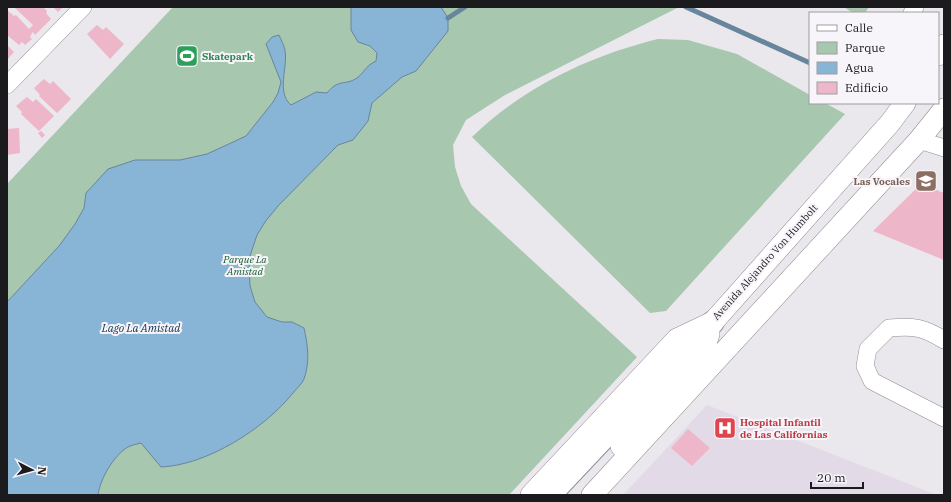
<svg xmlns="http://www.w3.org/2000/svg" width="951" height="502" font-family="'IBM Plex Serif',serif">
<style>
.built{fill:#e2dbe7}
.green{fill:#a7c7af}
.water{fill:#88b4d6;stroke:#67869e}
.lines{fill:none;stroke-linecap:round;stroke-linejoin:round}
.stream{stroke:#67869e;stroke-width:5}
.building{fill:#edb6c9}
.minor-casing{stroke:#908d92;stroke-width:18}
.major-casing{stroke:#908d92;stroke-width:22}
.highway-casing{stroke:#908d92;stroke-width:24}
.minor{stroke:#fff;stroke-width:17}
.major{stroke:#fff;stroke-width:21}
.highway{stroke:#fff;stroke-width:22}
.labels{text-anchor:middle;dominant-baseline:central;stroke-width:4;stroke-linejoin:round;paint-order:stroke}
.leisure-label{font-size:10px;font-weight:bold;fill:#27864d;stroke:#f7f4fa;text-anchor:start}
.education-label{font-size:10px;font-weight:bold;fill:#785e54;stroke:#f7f4fa;text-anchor:end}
.park-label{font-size:10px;font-style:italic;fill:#10592f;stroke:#f7f4fa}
.street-label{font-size:10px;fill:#1b1a1c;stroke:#f7f4fa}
.health-label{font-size:10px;font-weight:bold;fill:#be3a42;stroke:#f7f4fa;text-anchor:start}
.water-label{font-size:11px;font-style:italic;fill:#0c3048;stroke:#f7f4fa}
</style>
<rect width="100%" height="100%" fill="#eae7ed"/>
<path class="built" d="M 707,405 L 937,495 L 623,495 Z"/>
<path class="green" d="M 173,7 L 679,7 L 505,95 L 466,120 L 453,145 L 455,167 L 461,186 L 471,204 L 637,357 L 509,495 L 7,495 L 7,184 Z
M 844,7 L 869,7 L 865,13 L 853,13 Z
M 658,39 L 688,40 L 737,54 L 810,95 L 810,103 L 825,103 L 845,114 L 666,311 L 650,313 L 472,137 C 524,87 589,56 658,39 Z"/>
<path class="water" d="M 351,7 L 441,7 L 448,18 L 448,31 L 416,71 L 402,77 L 372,103 L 368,121 L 353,140 L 338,145 L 278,206 L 265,222 L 257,235 L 249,259 L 250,286 L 255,302 L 267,317 L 282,322 L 292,322 L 304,328 C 308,346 310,362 304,379 C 302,384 296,389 293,393 C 264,429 207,465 161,467 L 141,443 C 137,444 132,445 128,447 C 114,455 100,479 98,495 L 7,495 L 7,302 L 59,246 L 75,224 L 84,208 L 86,193 L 108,169 L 135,160 L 180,160 L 207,154 L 246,136 L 273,102 L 278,93 L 281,82 L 266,44 L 272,37 L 279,35 C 281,40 284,45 285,50 C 288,68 276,92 291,105 L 316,92 L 327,93 C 339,78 345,86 357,78 C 365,72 364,67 376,61 L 377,53 L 370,46 L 358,42 L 351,30 Z"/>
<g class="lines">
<path class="stream" d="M 686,7 L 810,63
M 448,18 L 465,7"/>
</g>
<path class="building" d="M 17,7 L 43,7 L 47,11 L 46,13 L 51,19 L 35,35 L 33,32 L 32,33 L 30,37 L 32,39 L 25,45 L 22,42 L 19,45 L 7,35 L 7,10 L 14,16 L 16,15 L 29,29 L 33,25 L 15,8 Z
M 53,7 L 63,7 L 58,12 Z
M 97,25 L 103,30 L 106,27 L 124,44 L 110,59 L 87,34 Z
M 7,45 L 14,52 L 7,60 Z
M 44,79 L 50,84 L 53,81 L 71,99 L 57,113 L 39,96 L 40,95 L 34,88 Z
M 27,97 L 33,102 L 36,99 L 54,116 L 39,131 L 21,114 L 22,112 L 16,106 Z
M 19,128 L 20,153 L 7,155 L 7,129 Z
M 41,131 L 45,135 L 42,138 L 38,133 Z
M 921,184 L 944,193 L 944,260 L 873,231 Z
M 688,429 L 710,448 L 692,466 L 671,448 Z"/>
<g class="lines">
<g class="minor-casing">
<path id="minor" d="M 912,13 L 915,7
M 7,85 L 83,7
M 919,140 L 944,148
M 944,340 C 923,327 914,326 889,328 L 868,349 L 865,366 L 872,381 L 944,418"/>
</g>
<g class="major-casing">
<path id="major" d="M 938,55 L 944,45
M 629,455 L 621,446 L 621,441 L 624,437 L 698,354 L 706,343 L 709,334
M 531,495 L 677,339 L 713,322 L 890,123 L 905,103
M 592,495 L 919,140 L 944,109"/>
</g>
<g class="highway-casing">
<path id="highway" d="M 550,495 L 713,322"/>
</g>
<use href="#minor" class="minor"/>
<use href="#major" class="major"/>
<use href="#highway" class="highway"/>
</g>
<defs>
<g id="stadium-square" transform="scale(1.15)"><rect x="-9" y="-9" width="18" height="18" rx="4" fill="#2e9e5b" stroke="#f7f4fa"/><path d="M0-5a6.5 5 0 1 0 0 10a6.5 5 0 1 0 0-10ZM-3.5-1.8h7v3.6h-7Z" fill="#fff"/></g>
<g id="school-square" transform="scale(1.15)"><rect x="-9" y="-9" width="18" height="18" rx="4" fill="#8d6e63" stroke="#f7f4fa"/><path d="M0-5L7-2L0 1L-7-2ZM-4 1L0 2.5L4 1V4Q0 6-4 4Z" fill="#fff"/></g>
<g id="hospital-square" transform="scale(1.15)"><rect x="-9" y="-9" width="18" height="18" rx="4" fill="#e0444e" stroke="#f7f4fa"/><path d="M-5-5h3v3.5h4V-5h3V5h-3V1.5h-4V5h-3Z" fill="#fff"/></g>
</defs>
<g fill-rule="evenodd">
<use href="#stadium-square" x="187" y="56"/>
<use href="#school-square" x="926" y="181"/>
<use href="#hospital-square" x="725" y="428"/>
</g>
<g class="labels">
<g class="leisure-label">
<text x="202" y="56">Skatepark</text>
</g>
<g class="education-label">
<text x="910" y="181">Las Vocales</text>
</g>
<g class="park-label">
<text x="245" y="259">Parque La<tspan x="245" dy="12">Amistad</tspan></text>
</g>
<g class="street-label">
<text transform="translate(765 262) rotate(-48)">Avenida Alejandro Von Humbolt</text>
</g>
<g class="health-label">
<text x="740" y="422">Hospital Infantil<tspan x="740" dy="12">de Las Californias</tspan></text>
</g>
<g class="water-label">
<text x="141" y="328">Lago La Amistad</text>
</g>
</g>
<rect width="951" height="502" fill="none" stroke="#1b1a1c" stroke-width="16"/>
<rect x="809" y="12" width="130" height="92" fill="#f7f4fa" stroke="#9f9da1"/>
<rect x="817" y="25" width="20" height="6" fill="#ffffff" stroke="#9f9da1"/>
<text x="845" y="32" font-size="12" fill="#1b1a1c">Calle</text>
<rect x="817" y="42" width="20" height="12" fill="#a7c7af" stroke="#9f9da1"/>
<text x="845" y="52" font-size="12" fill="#1b1a1c">Parque</text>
<rect x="817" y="62" width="20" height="12" fill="#88b4d6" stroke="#9f9da1"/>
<text x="845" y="72" font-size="12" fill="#1b1a1c">Agua</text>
<rect x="817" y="82" width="20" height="12" fill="#edb6c9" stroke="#9f9da1"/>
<text x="845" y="92" font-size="12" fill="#1b1a1c">Edificio</text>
<g transform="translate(32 470) rotate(96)" stroke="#f7f4fa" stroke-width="3" paint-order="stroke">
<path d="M0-3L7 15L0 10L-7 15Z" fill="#1b1a1c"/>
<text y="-6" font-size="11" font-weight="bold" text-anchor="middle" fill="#1b1a1c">N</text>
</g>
<path d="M811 482v6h52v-6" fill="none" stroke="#1b1a1c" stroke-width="2"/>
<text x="817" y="482" font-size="12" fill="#1b1a1c" stroke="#f7f4fa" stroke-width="3" paint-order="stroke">20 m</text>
</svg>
